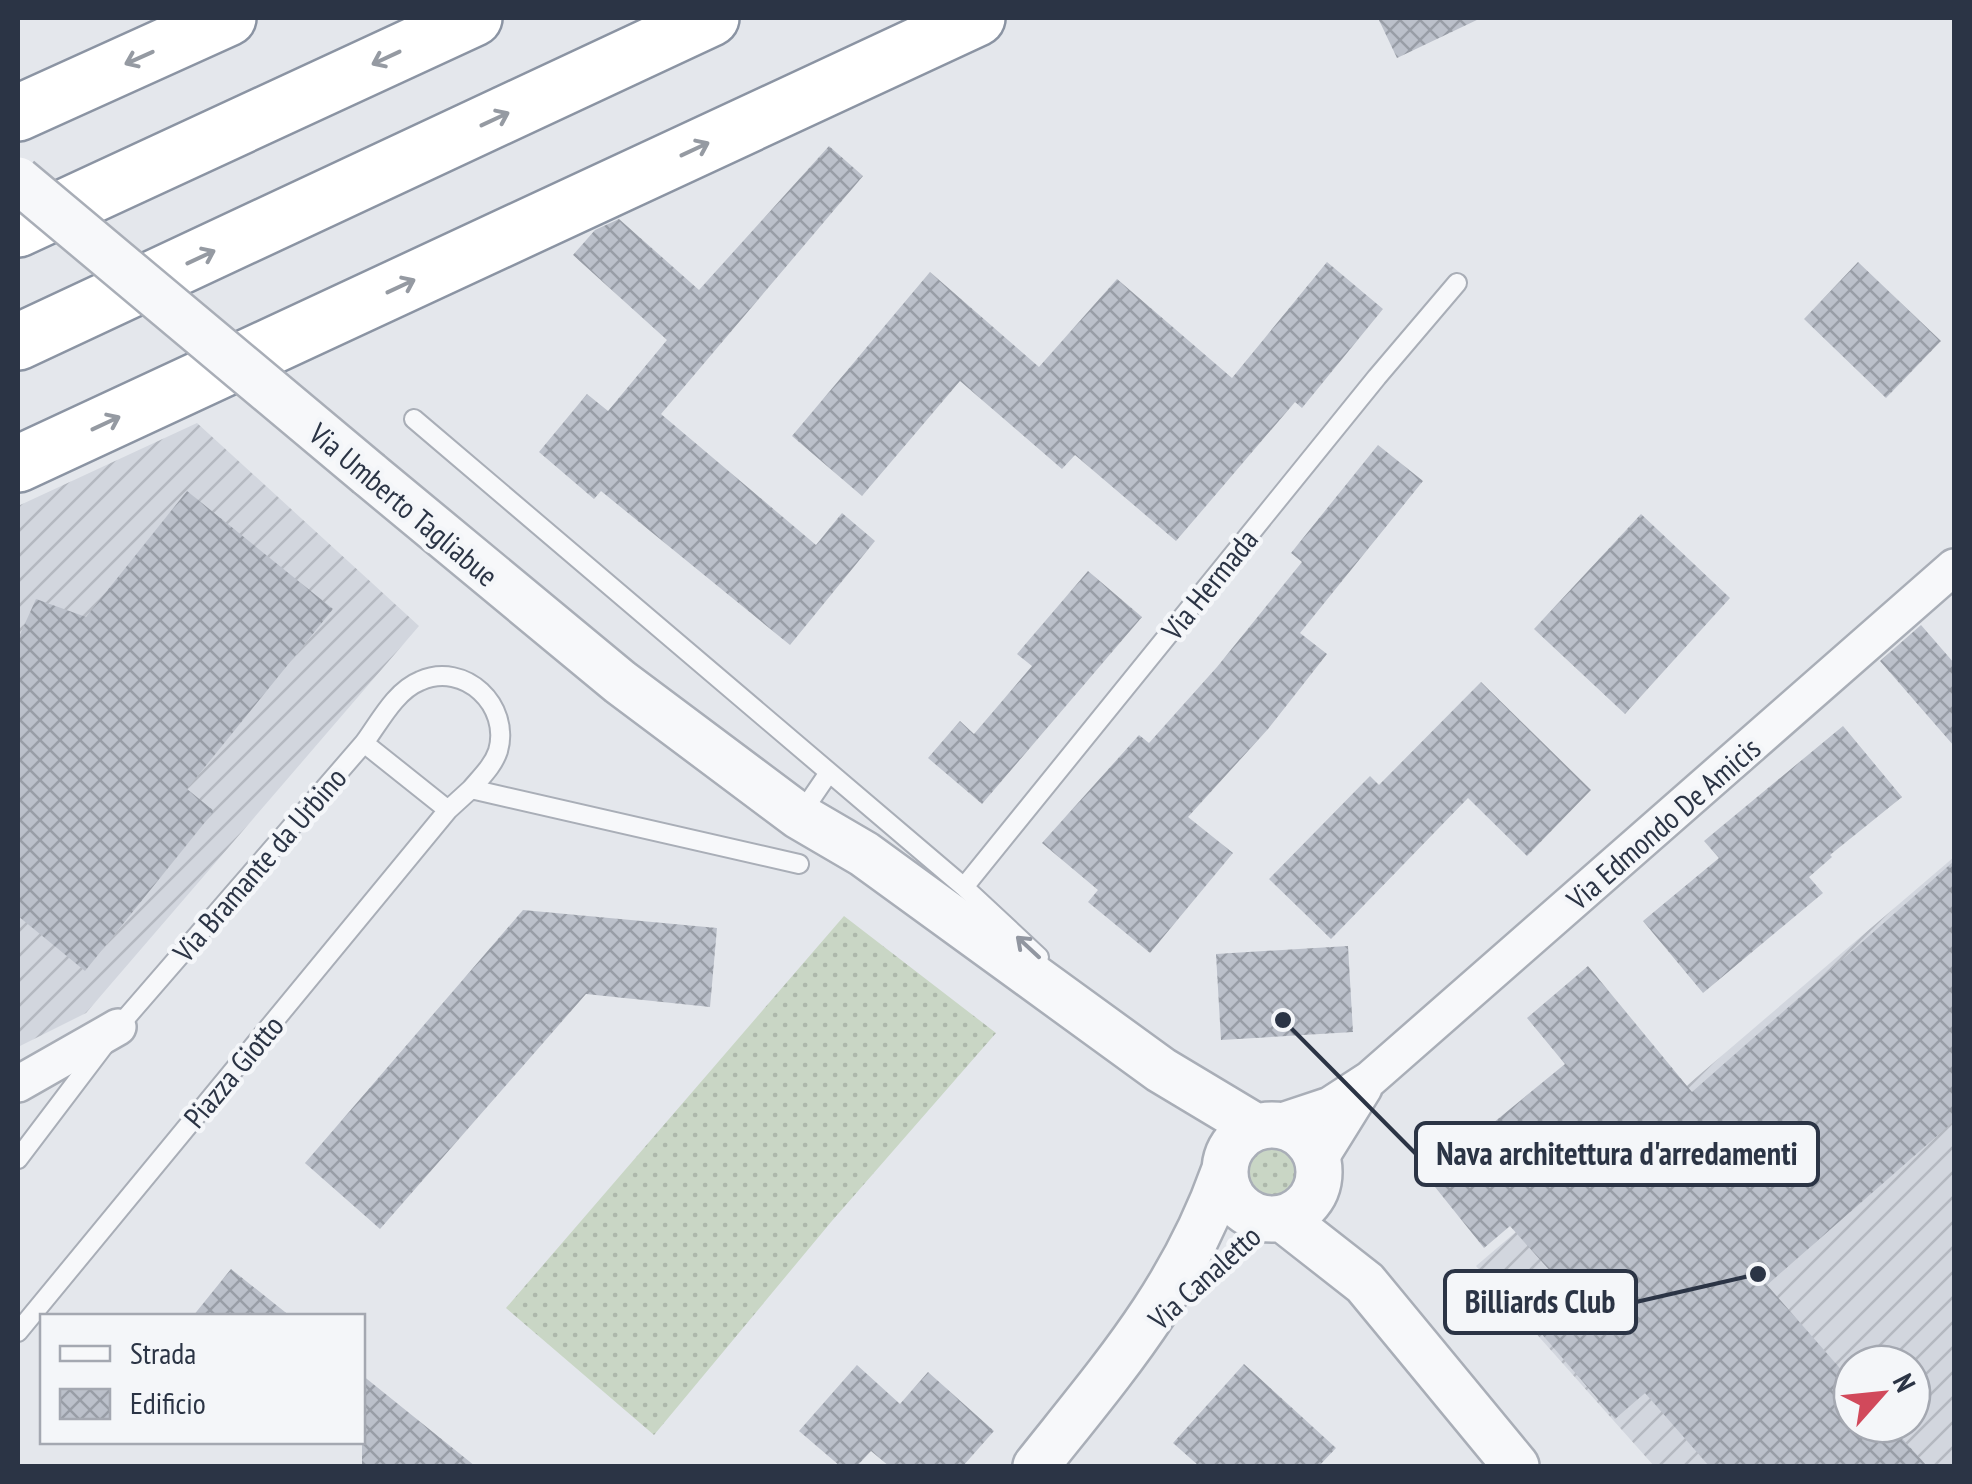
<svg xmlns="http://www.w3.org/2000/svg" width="1972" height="1484" font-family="'PT Sans Narrow',sans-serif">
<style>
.industrial{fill:url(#industrial-furrows);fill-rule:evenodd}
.grass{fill:url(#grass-dots)}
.building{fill:url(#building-cross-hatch)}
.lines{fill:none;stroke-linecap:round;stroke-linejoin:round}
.service-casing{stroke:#a9aeb7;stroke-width:22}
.minor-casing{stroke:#a9aeb7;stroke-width:40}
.tertiary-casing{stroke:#a9aeb7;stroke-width:50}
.trunk-casing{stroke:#8b94a3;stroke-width:60}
.service{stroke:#f7f8fa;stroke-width:18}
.minor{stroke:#f7f8fa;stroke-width:35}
.tertiary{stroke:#f7f8fa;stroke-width:45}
.trunk{stroke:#fff;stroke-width:55}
.tertiary-bridge-casing{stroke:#a9aeb7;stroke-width:50;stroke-linecap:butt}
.tertiary-bridge{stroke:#f7f8fa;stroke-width:45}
.oneway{stroke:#959aa2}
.oneway2{stroke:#9196a0}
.labels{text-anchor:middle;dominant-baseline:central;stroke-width:9;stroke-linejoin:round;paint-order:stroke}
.street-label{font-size:30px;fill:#2b3445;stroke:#f4f6f9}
.leader{fill:none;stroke:#2b3445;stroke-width:4}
.callout-dot{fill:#2b3445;stroke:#f4f6f9;stroke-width:4}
.callout{fill:#f4f6f9;stroke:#2b3445;stroke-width:4}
.callout-label{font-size:32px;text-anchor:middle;font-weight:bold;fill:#2b3445}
</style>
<defs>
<pattern id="industrial-furrows" width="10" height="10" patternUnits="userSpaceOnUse" patternTransform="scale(2.5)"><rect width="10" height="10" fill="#d2d6de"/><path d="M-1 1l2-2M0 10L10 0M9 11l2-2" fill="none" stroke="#b4b8c0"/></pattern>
<pattern id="grass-dots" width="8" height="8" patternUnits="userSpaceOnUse" patternTransform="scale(2.5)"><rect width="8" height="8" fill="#c9d6c5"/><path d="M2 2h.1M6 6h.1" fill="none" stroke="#adb8ab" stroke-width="1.8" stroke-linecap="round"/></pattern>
<pattern id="building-cross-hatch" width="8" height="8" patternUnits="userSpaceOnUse" patternTransform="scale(2.5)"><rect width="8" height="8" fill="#bbc0ca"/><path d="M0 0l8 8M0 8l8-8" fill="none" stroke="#989da6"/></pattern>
</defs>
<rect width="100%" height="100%" fill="#e4e7ec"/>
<path class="industrial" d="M 197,423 L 419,626 L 86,1013 L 18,1047 L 18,506 Z
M 1954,857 L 1954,1466 L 1654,1466 L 1476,1266 ZM 1852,1364 L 1912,1364 L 1912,1424 L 1852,1424 Z"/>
<path class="grass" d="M 844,916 L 996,1033 L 831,1222 L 654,1435 L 506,1308 Z
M1241 1172a31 31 0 1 1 62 0a31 31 0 1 1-62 0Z"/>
<path class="building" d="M 1378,18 L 1481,18 L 1397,58 Z
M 829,146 L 863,176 L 661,414 L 816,545 L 842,513 L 875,541 L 790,645 L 601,491 L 594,499 L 539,452 L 587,394 L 608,411 L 667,340 L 573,255 L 595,230 L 619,219 L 699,290 Z
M 1327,262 L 1383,309 L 1302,408 L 1295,402 L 1176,541 L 1075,455 L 1062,469 L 960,381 L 862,496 L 792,436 L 930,272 L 1039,367 L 1117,279 L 1232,378 Z
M 1858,262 L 1941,341 L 1886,398 L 1804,319 Z
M 1378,445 L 1423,481 L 1300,633 L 1327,654 L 1268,729 L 1188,817 L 1233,853 L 1150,953 L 1088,902 L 1098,890 L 1042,843 L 1139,735 L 1149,743 L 1217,667 L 1302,562 L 1291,553 Z
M 187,491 L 333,609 L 187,789 L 214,811 L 85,971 L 18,916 L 18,639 L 36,599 L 86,617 Z
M 1641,514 L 1730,598 L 1625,714 L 1534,629 Z
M 1088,571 L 1142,617 L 982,804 L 928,758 L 960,721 L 974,734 L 1032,666 L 1017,654 Z
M 1921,625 L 1954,663 L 1954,746 L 1880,661 Z
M 1481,682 L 1591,790 L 1527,856 L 1468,798 L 1331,939 L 1269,879 L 1370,776 L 1379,785 Z
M 1843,726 L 1902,797 L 1830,855 L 1832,857 L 1809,877 L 1823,893 L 1703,993 L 1643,921 L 1719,858 L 1704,841 Z
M 1954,861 L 1954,1121 L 1767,1285 L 1852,1382 L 1852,1424 L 1889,1424 L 1927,1466 L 1709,1466 L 1645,1393 L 1615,1419 L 1540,1332 L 1576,1300 L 1510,1226 L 1484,1248 L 1427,1177 L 1565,1064 L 1527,1018 L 1588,966 L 1692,1092 Z
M 523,910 L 717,928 L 710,1007 L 586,994 L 380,1229 L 305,1163 Z
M 1348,946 L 1353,1032 L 1221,1040 L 1216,954 Z
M 231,1269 L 290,1316 L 193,1316 Z
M 1244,1364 L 1336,1448 L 1319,1466 L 1199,1466 L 1173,1443 Z
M 857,1365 L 900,1404 L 928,1372 L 994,1431 L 963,1466 L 889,1466 L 871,1451 L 857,1466 L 840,1466 L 799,1431 Z
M 362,1375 L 475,1466 L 362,1466 Z"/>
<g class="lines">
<g class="service-casing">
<path id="service" d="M 414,419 L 964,887 L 1039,957
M 364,743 C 379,723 395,691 420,681 C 465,661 511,706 498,751 C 493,766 481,777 471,789
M 800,815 L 828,774
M 964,887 L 1377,377 L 1457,283
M 18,1159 L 118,1027 L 364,743 L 448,810 L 471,789 L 799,864
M 18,1332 L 448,810"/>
</g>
<g class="minor-casing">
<path id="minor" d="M 18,1084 L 118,1027
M 1273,1124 L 1330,1105 L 1370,1079 L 1954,567
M 1318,1162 L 1364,1088"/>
</g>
<g class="tertiary-casing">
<path id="tertiary" d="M 369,474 L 620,682 L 799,816 L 864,854 L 1161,1070 L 1256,1127
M1225 1172a47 47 0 1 1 94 0a47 47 0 1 1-94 0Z
M 1282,1218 L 1365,1283 L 1516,1466
M 1036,1466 C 1113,1369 1182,1291 1224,1172"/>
</g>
<g class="trunk-casing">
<path id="trunk" d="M 18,113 L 228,18
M 18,229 L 474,18
M 18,342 L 711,18
M 18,464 L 977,18"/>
</g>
<use href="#service" class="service"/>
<use href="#minor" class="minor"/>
<use href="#tertiary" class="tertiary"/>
<use href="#trunk" class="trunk"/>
<g class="tertiary-bridge-casing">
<path id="tertiary-bridge" d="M 18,180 L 369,474"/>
</g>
<use href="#tertiary-bridge" class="tertiary-bridge"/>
</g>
<defs><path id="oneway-shaft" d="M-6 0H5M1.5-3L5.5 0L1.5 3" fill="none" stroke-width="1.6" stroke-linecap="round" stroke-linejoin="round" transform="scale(2.5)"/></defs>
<g class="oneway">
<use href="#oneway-shaft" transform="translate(139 58) rotate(156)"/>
<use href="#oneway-shaft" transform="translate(386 58) rotate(155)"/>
<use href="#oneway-shaft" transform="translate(495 119) rotate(-25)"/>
<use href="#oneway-shaft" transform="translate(695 149) rotate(-25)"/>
<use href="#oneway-shaft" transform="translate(201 257) rotate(-25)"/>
<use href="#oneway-shaft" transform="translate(401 286) rotate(-25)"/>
<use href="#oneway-shaft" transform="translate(106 423) rotate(-25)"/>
</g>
<use class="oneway2" href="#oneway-shaft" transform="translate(1028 947) rotate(-137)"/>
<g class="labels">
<g class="street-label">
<text transform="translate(404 504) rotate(40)">Via Umberto Tagliabue</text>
<text transform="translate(1209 584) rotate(-51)">Via Hermada</text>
<text transform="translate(1663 823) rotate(-41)">Via Edmondo De Amicis</text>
<text transform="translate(259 864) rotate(-49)">Via Bramante da Urbino</text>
<text transform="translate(233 1071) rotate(-50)">Piazza Giotto</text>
<text transform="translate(1204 1277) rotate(-42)">Via Canaletto</text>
</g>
</g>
<path class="leader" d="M1283 1020L1416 1154M1758 1274L1636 1302"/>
<g class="callout-dot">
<circle cx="1283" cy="1020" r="10"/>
<circle cx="1758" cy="1274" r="10"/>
</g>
<g class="callout">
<rect x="1416" y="1123" width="402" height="62" rx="10"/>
<rect x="1445" y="1271" width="191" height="62" rx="10"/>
</g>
<g class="callout-label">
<text x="1617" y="1165">Nava architettura d'arredamenti</text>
<text x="1540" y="1313">Billiards Club</text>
</g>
<rect width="1972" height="1484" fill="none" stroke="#2b3445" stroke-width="40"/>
<rect x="40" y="1314" width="325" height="130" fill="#f4f6f9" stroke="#a4a8b1" stroke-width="2.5"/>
<rect x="60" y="1346" width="50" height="15" fill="#f7f8fa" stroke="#a4a8b1" stroke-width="2.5"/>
<text x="130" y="1364" font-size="30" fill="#2b3445">Strada</text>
<rect x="60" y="1389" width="50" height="30" fill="url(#building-cross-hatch)" stroke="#a4a8b1" stroke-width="2.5"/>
<text x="130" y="1414" font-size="30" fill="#2b3445">Edificio</text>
<g transform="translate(1882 1394) rotate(63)"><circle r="48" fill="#f4f6f9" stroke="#a4a8b1" stroke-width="2.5"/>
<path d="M0-8L18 38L0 25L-18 38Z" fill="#d1495b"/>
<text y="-15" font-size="28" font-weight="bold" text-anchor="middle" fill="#2b3445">N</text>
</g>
</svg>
